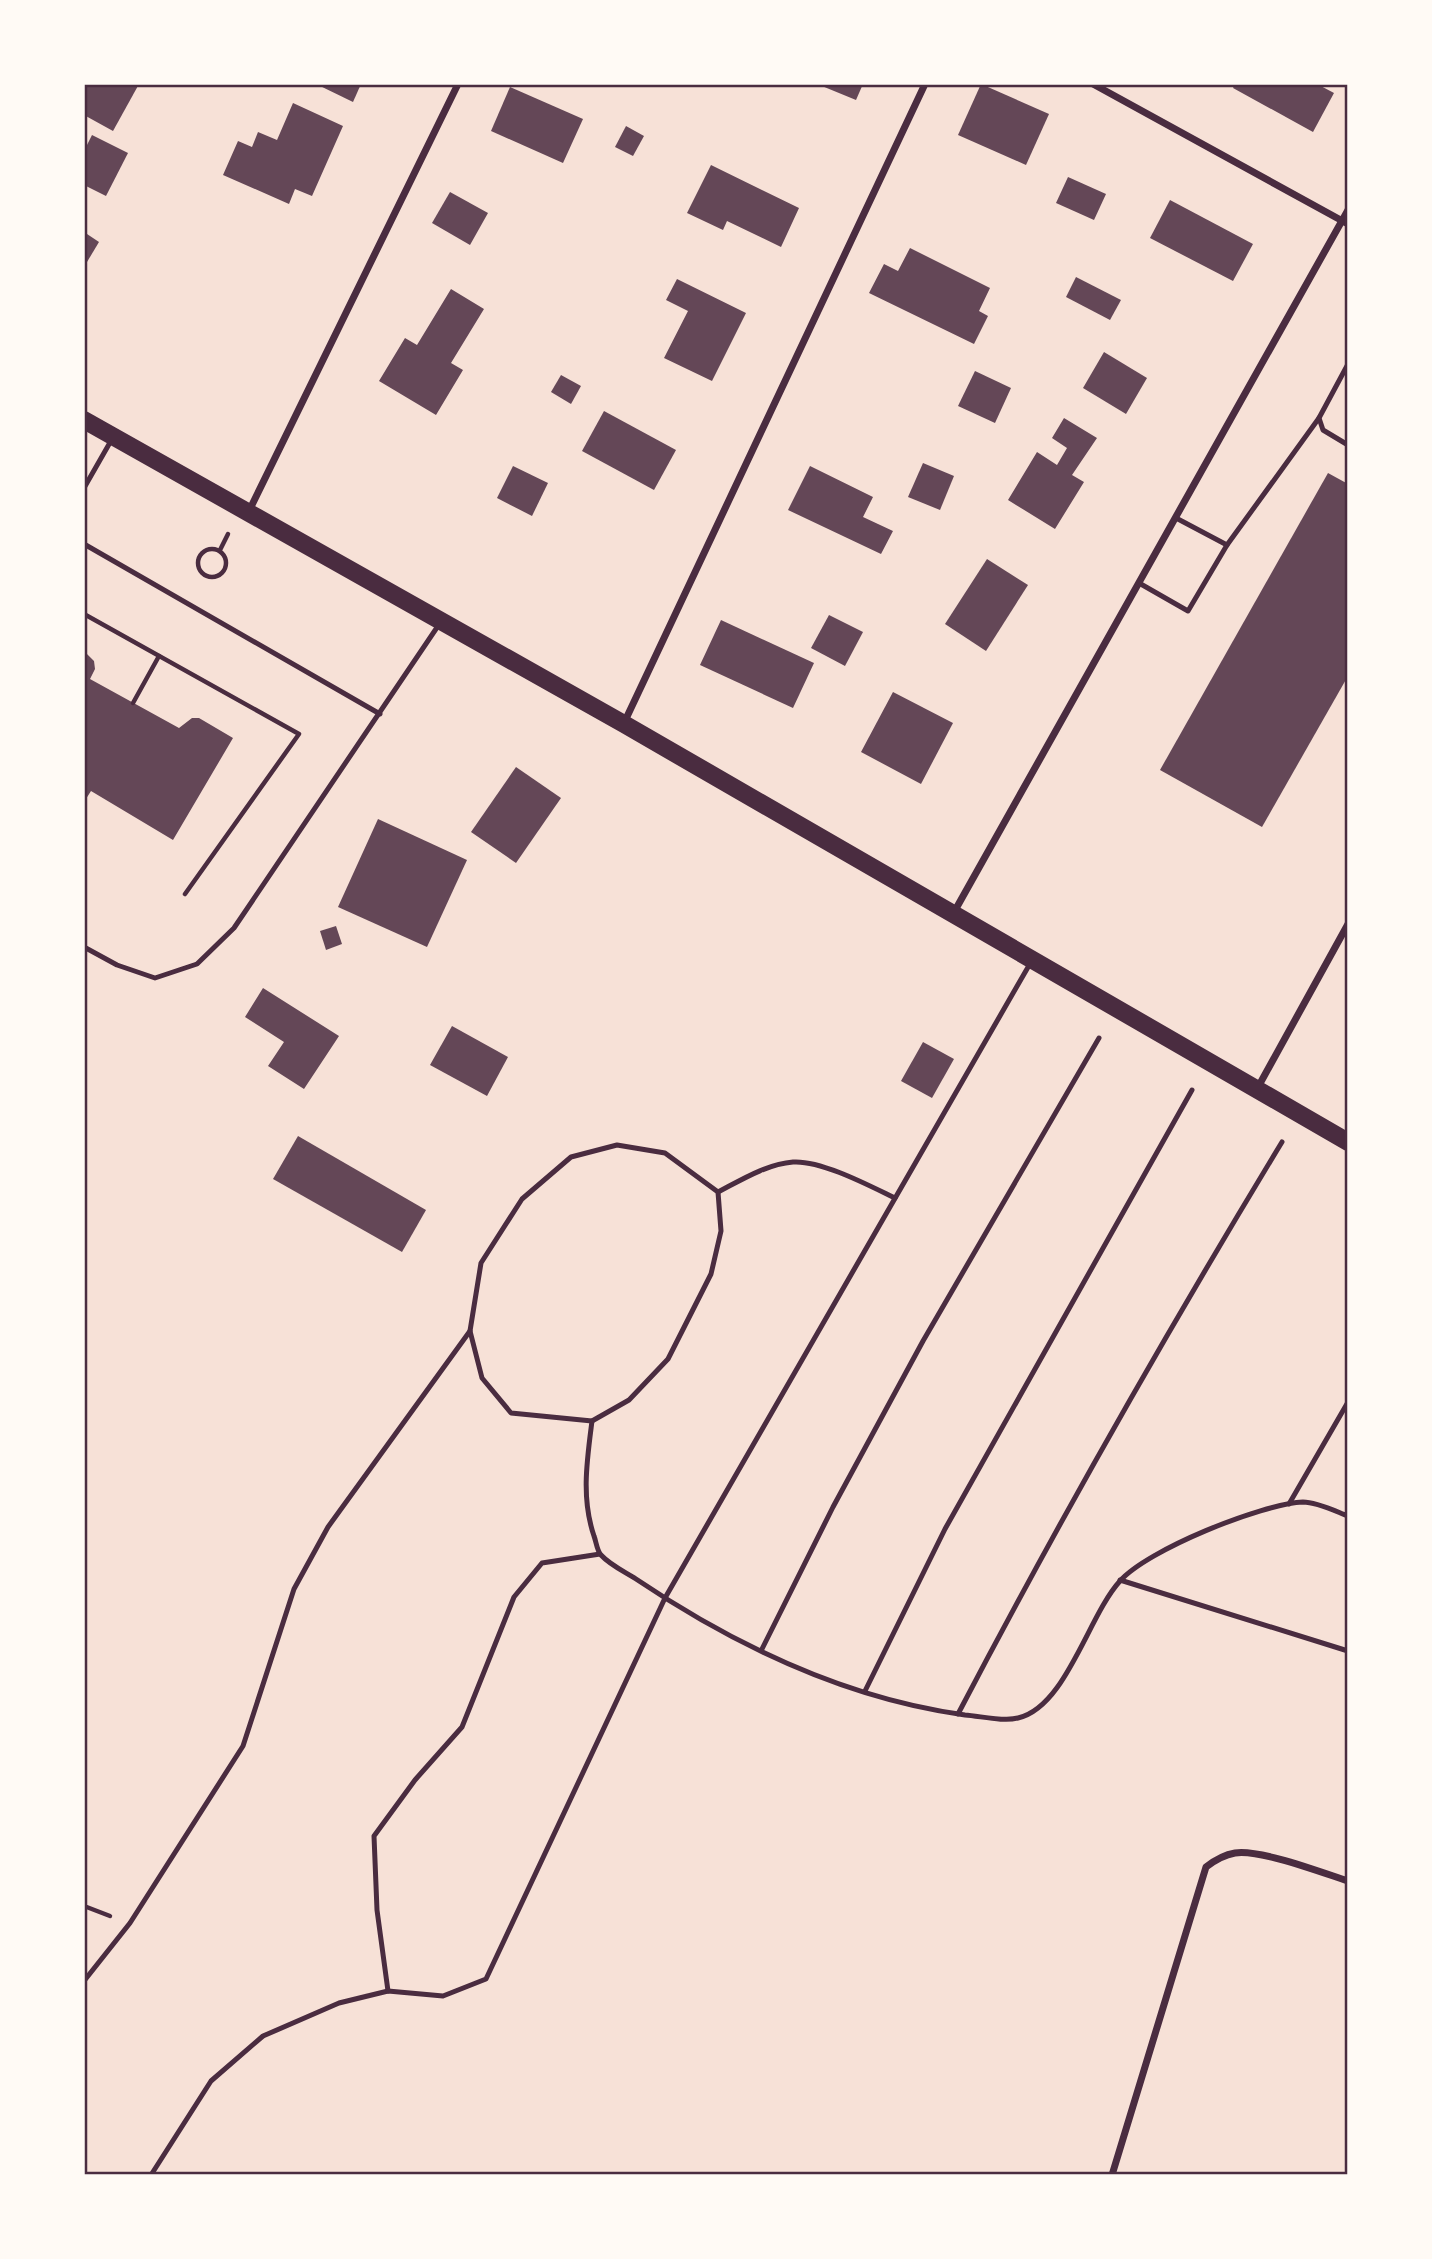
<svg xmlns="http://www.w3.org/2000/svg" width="1432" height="2259" font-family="Ubuntu,sans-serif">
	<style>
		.building { fill: #644757 }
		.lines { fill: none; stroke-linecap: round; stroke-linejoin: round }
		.path { stroke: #4a2c40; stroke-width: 4.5 }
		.service { stroke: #4a2c40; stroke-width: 5 }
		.minor { stroke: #4a2c40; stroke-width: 7 }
		.primary { stroke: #4a2c40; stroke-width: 18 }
		.neatline { fill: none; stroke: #4a2c40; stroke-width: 2.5 }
	</style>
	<rect width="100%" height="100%" fill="#f7e1d7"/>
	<g class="building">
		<polygon points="84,84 139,84 113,131 84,115"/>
		<polygon points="316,84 361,84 353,102"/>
		<polygon points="817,84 863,84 856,100"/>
		<polygon points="981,84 1049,114 1026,165 958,135"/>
		<polygon points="1235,84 1317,84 1334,93 1313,132 1233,88"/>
		<polygon points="510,87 583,119 563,163 491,131"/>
		<polygon points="293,103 343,126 312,196 295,189 289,204 223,175 238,141 252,147 258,132 277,140"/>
		<polygon points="626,126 644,136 633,156 615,147"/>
		<polygon points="92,135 128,153 106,196 84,185 84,151"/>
		<polygon points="711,165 799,208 781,247 727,221 723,230 687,213"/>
		<polygon points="1068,177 1106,194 1094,220 1056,203"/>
		<polygon points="450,192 488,213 470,245 432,223"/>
		<polygon points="1170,200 1253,244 1233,281 1150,238"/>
		<polygon points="84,232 99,242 84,267"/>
		<polygon points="910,248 990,288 979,311 988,316 974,344 869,293 884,264 898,271"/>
		<polygon points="1076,277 1121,300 1110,320 1066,297"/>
		<polygon points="677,279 746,313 712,381 664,358 688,311 666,300"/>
		<polygon points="451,289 484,309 451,363 463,370 436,415 379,381 405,338 417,345"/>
		<polygon points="1104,352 1147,378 1126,414 1083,388"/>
		<polygon points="975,371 1011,388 995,423 958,406"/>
		<polygon points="561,375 581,386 571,404 551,392"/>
		<polygon points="604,411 676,450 654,490 582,451"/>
		<polygon points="1064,418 1097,438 1072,475 1084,482 1055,529 1008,500 1037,452 1057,465 1067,448 1052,438"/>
		<polygon points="923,463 954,476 940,510 908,497"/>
		<polygon points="513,466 548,483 532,516 497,498"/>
		<polygon points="810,466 873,497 863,517 893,531 881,554 788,510"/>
		<polygon points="1328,473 1348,484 1348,676 1262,827 1160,770"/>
		<polygon points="987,559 1028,585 986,651 945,624"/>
		<polygon points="829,615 863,632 845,666 811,648"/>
		<polygon points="721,620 814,663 793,708 700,665"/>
		<polygon points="84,651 94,661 95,669 90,679 179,728 192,718 199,718 233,738 173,840 91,791 84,802"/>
		<polygon points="893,692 953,723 921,784 861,752"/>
		<polygon points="516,767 561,798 516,863 471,832"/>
		<polygon points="378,819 467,860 427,947 338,907"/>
		<polygon points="336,926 342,944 326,950 320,931"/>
		<polygon points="263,988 339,1036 304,1089 268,1066 284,1042 245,1017"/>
		<polygon points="452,1026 508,1057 487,1096 430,1065"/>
		<polygon points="923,1042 954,1059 932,1098 901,1081"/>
		<polygon points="298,1136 426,1210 402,1252 273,1179"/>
	</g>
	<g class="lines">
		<g class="path">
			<circle cx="212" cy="563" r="14"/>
			<polyline points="220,550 228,534"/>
			<polyline points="84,614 299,734 185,894"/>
			<polyline points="133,703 159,656"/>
			<polyline points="84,1906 110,1916"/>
		</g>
		<g class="service">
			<polyline points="1348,364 1319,418 1323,430 1348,445"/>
			<polyline points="84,488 112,439"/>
			<polyline points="1176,518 1227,545"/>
			<polyline points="84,544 380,714"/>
			<polyline points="1139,583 1188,611 1227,545 1319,418"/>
			<polyline points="84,947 117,965 155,978 197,964 234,928 440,623"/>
			<polygon points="617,1145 665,1153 718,1192 721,1231 711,1274 668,1359 629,1400 592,1421 511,1413 482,1378 470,1331 481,1263 522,1199 571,1157"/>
			<path d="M718,1192C741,1180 767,1164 793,1162C821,1160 870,1186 895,1198"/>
			<path d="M592,1421C587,1460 581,1498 594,1536C596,1541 597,1551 601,1555C610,1565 625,1572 636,1579C734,1645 847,1699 965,1715C980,1716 1004,1722 1018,1718C1066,1707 1088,1616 1120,1581C1147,1550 1261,1504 1303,1502C1317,1502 1335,1511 1348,1516"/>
			<polyline points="1289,1504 1348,1402"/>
			<polyline points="1120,1580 1348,1651"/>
			<polyline points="762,1649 833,1507 923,1341 1099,1038"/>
			<polyline points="865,1691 945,1529 1192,1090"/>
			<path d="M958,1714C1060,1519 1168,1330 1282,1142"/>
			<polyline points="84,1981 130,1923 243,1746 294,1589 328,1527 470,1331"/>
			<polyline points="388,1991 377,1910 374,1836 415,1780 462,1727 514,1597 542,1563 600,1554"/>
			<polyline points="151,2175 211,2081 263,2036 339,2003 388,1991 443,1996 486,1979 665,1598 1031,962"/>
		</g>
		<g class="minor">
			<polyline points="1093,84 1348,224"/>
			<polyline points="249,511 458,84"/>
			<polyline points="624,723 925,84"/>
			<polyline points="953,914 1348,210"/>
			<polyline points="1257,1089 1348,924"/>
			<path d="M1112,2175L1206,1867C1215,1860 1223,1855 1235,1853C1260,1849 1323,1873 1348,1881"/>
		</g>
		<polyline class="primary" points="84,420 624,724 1348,1142"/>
	</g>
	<rect width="1432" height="2259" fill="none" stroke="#fffaf5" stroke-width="172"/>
	<rect x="86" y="86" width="1260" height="2087" class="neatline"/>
</svg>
